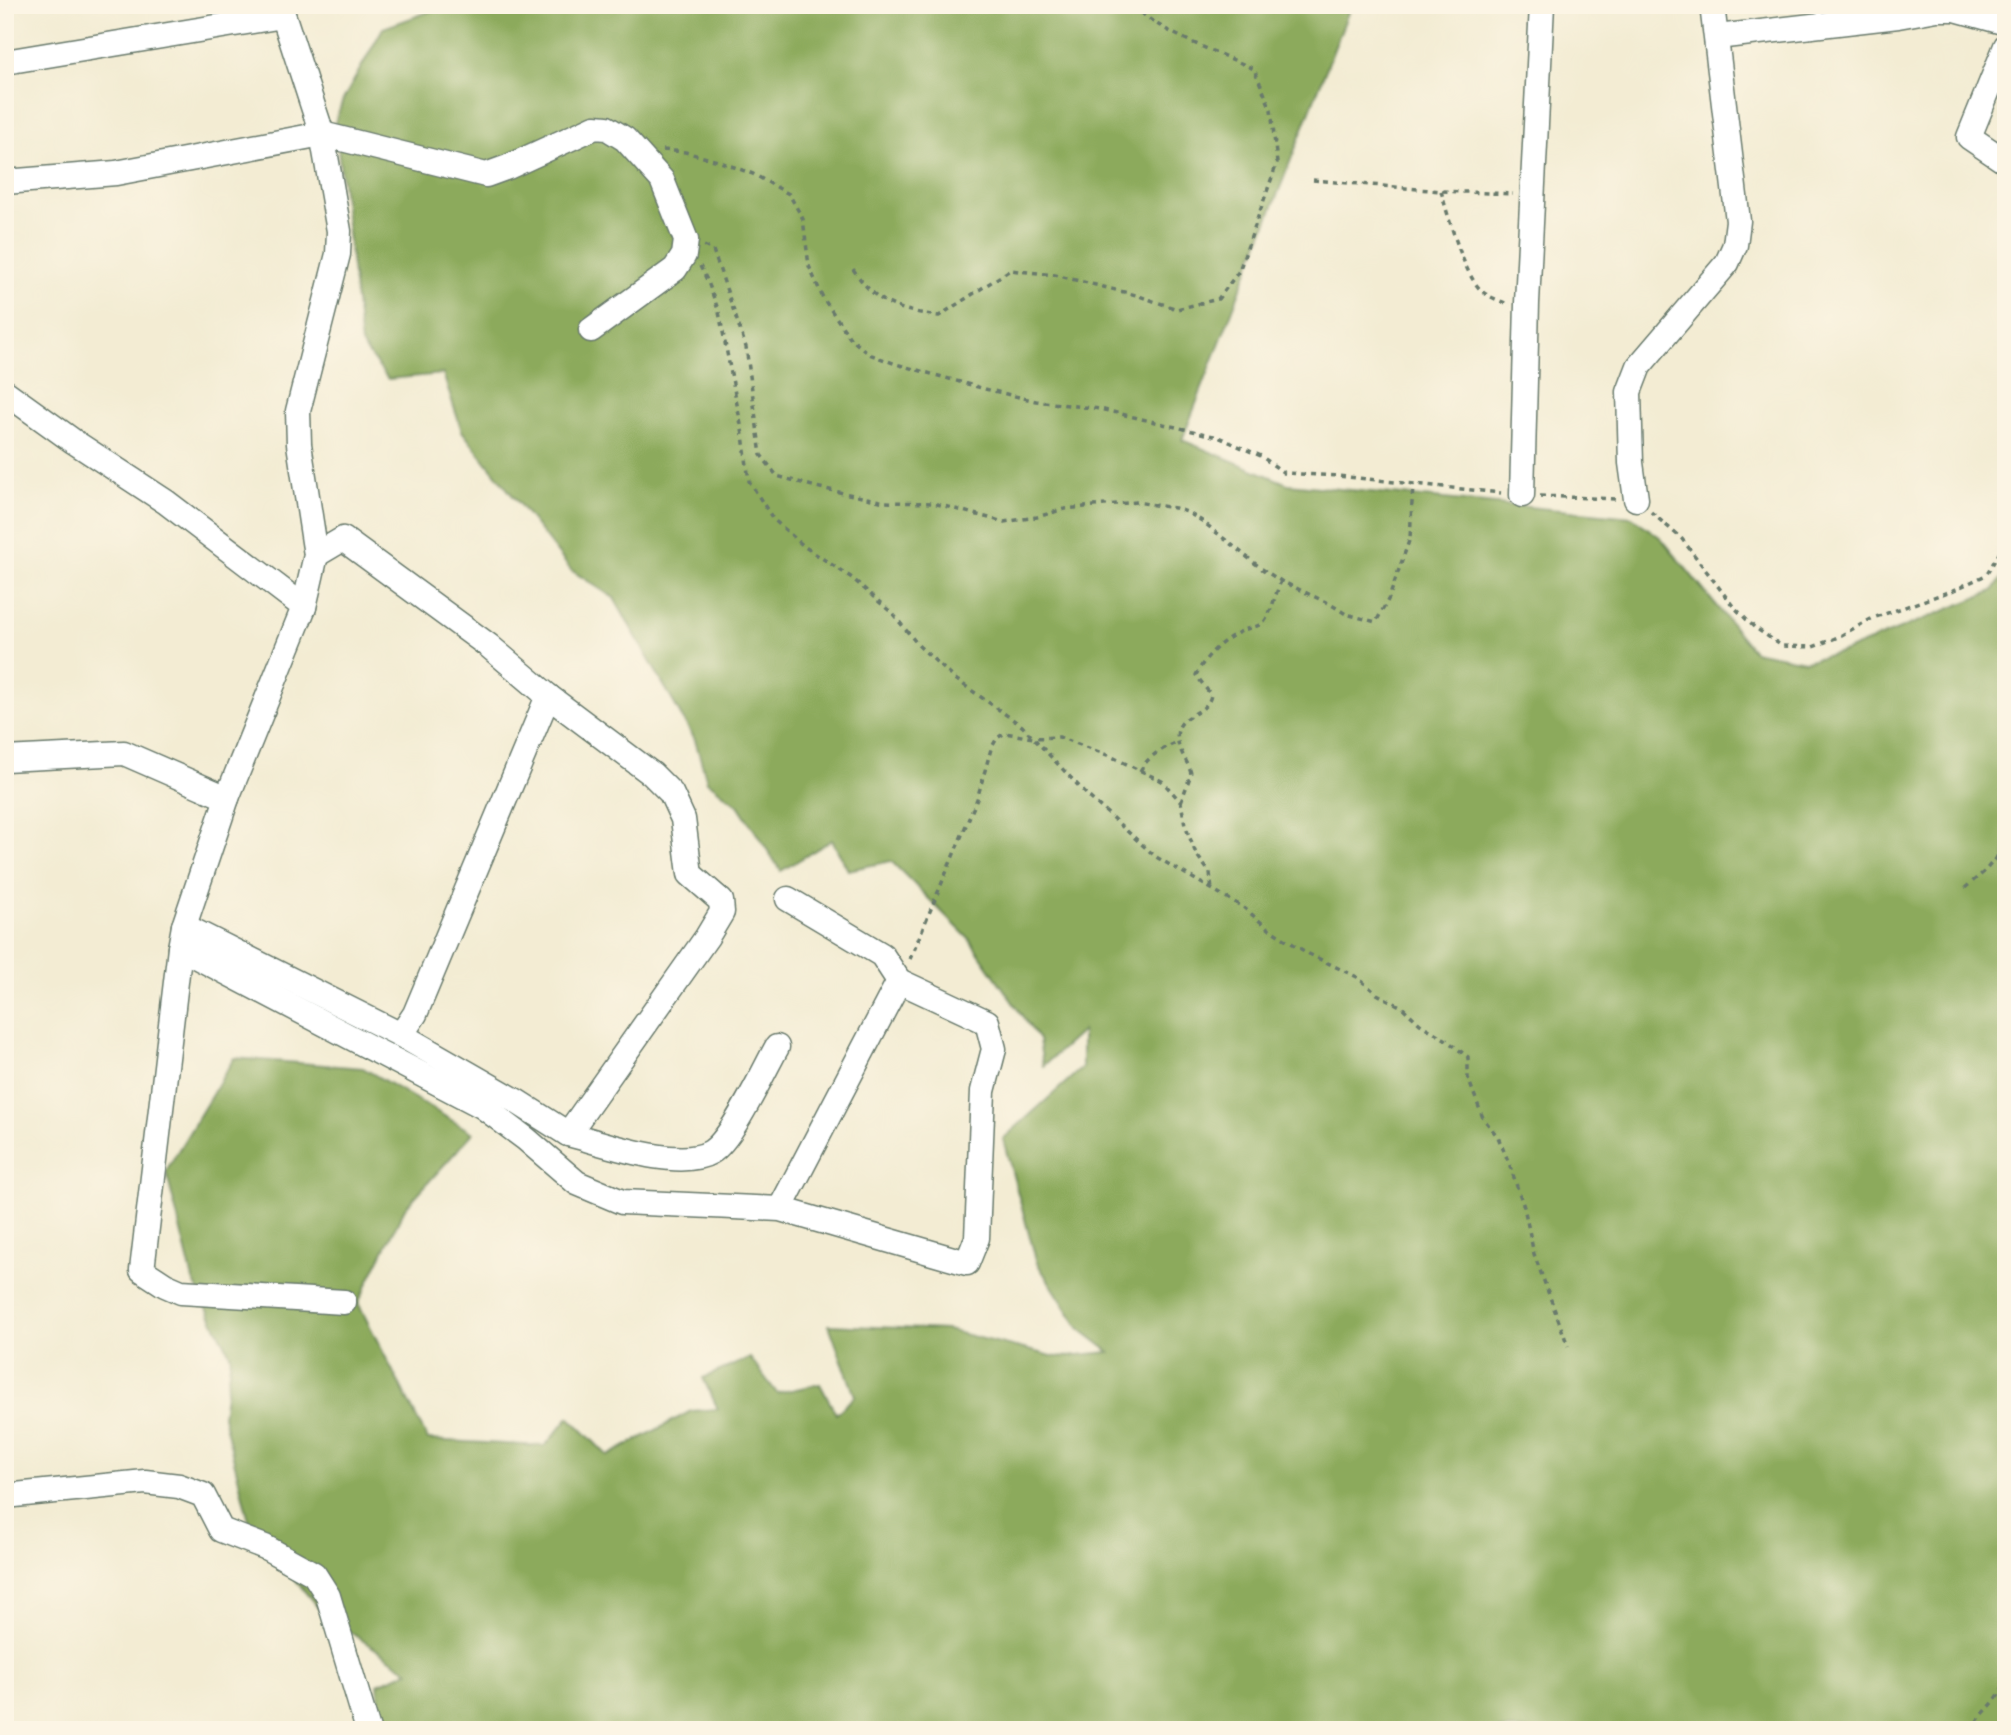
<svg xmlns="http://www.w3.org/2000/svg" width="2011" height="1735" font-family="Mali,sans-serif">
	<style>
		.forest { fill: #8caa5c; stroke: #567448; stroke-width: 2 }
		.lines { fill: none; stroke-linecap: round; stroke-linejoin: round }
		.minor-casing { stroke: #697a6c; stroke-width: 27 }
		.path { stroke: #697a6c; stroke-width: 3.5; stroke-dasharray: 5 5; stroke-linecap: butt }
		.minor { stroke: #fff; stroke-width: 24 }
	</style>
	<rect width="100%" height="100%" fill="#fcf5e5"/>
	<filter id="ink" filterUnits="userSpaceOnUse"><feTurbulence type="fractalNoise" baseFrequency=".0143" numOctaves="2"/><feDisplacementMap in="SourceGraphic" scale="14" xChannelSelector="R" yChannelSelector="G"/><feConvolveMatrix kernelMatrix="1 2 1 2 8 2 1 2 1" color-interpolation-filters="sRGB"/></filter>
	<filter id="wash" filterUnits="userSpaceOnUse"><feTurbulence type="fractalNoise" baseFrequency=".00686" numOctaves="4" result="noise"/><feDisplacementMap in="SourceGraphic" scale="28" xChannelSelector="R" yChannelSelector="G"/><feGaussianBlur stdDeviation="1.57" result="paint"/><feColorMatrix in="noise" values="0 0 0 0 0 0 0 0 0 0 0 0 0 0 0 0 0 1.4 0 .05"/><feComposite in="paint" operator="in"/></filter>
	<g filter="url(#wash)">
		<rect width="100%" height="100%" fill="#f3ecd3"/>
		<polygon class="forest" points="448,5 1351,5 1182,440 1288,484 1632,517 1661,538 1753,651 1805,661 1846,651 1993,591 2006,571 2006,1730 382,1730 378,1684 409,1671 324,1615 250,1525 223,1416 231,1356 193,1280 166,1171 234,1058 363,1068 473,1133 405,1208 358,1303 428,1440 545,1446 569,1417 608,1456 691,1411 718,1409 703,1378 750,1358 777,1393 820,1384 836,1414 855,1396 829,1325 947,1330 1056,1357 1110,1352 1080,1329 1037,1263 1003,1139 1082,1068 1082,1031 1043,1066 1039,1040 969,939 891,861 848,870 832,840 781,871 738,805 707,781 695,740 614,598 571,570 462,431 443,374 388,379 361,344 335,122 343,100 383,28"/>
	</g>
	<g filter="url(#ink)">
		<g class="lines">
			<defs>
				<g id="minor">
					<polyline points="280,5 322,134 339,231 338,254 298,411 299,444 316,555 304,607"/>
					<polyline points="1717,37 1898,16 1937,9 1955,9 2006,23"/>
					<polyline points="2006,46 1969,137 2006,162"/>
					<polyline points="5,62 283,16"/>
					<polyline points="5,182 116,173 322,134 486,175 508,167 595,127 607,128 625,139 662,180 686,240 684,255 675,269 591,330"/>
					<polyline points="5,392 73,441 166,502 304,607 227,798 184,926 180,948 142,1270 165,1285 181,1292 344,1302"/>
					<polyline points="1522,495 1527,303 1542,5"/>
					<polyline points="1636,499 1631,463 1629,392 1639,366 1727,263 1735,245 1738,221 1712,5"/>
					<polyline points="5,759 124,753 227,798"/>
					<polyline points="788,899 882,955 899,981"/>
					<polyline points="184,926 401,1035 516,1101 568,1134 707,937 722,912 721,901 690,874 683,819 671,793 652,774 548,696 489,646 343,539 316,555"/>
					<polyline points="180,948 482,1106 526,1139 577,1183 622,1202 780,1209 967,1263 977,1238 983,1091 994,1049 987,1022 899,981 780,1209"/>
					<polyline points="401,1035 415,1014 548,696"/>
					<path d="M568,1134C603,1143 679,1171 711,1152C732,1140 764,1070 777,1047"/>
					<polyline points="5,1496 145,1482 179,1486 203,1495 221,1530 265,1547 314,1574 328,1596 368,1730"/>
				</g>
			</defs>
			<use href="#minor" class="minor-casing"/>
			<g class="path">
				<polyline points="663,150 685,152 718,161 753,174 789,194 803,219 809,266 823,298 850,338 869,354 896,364 985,389 1036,401 1100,409 1218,437 1261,456 1284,473 1338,476 1501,493"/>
				<polyline points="1313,180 1441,191 1513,194"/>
				<path d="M1441,191C1448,215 1464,277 1483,292C1489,297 1500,301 1508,304"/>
				<polyline points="704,246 713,250 746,347 761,455 777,476 816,487 885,502 933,503 1004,522 1037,517 1065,509 1136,502 1175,508 1187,512 1202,521 1262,569 1281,581 1330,604 1346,614 1376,622 1389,598 1410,538 1413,485"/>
				<polyline points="700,266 708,282 719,312 743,435 749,481 773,519 805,547 852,578 893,614 919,646 954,678 1022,726 1088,796 1156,857 1243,907 1269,929 1309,954 1357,977 1377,994 1402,1007 1420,1024 1445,1039 1468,1057 1468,1078 1483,1118 1498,1137 1509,1163 1524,1207 1534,1254 1568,1346"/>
				<path d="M853,269C877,305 897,310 939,316L1010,270L1055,275L1136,295L1177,309L1218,299L1239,271L1277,163L1271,109L1254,69C1214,50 1165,36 1132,5"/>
				<polyline points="1540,496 1617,499"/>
				<polyline points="1651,512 1682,539 1733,606 1754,627 1782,646 1813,647 1838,637 1873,618 1954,590 1986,575 2006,542"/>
				<path d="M1140,771C1149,755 1162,749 1178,742"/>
				<path d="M1181,802L1191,774C1189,763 1180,753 1178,742C1172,712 1207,718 1211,695L1196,675C1206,655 1223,639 1244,630C1251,627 1259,627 1264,622C1271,614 1276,592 1281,581"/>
				<polyline points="1965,888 1985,871 2006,845"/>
				<polyline points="910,959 977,799 991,749 997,738 1005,733 1033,738 1059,737 1110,756 1162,781 1181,802 1185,825 1196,854 1210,873 1212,890"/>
				<path d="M1971,1730C1984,1708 2002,1701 2006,1675"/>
			</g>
			<use href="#minor" class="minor"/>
		</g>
	</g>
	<rect width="2011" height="1735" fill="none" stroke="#fcf5e5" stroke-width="28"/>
</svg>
